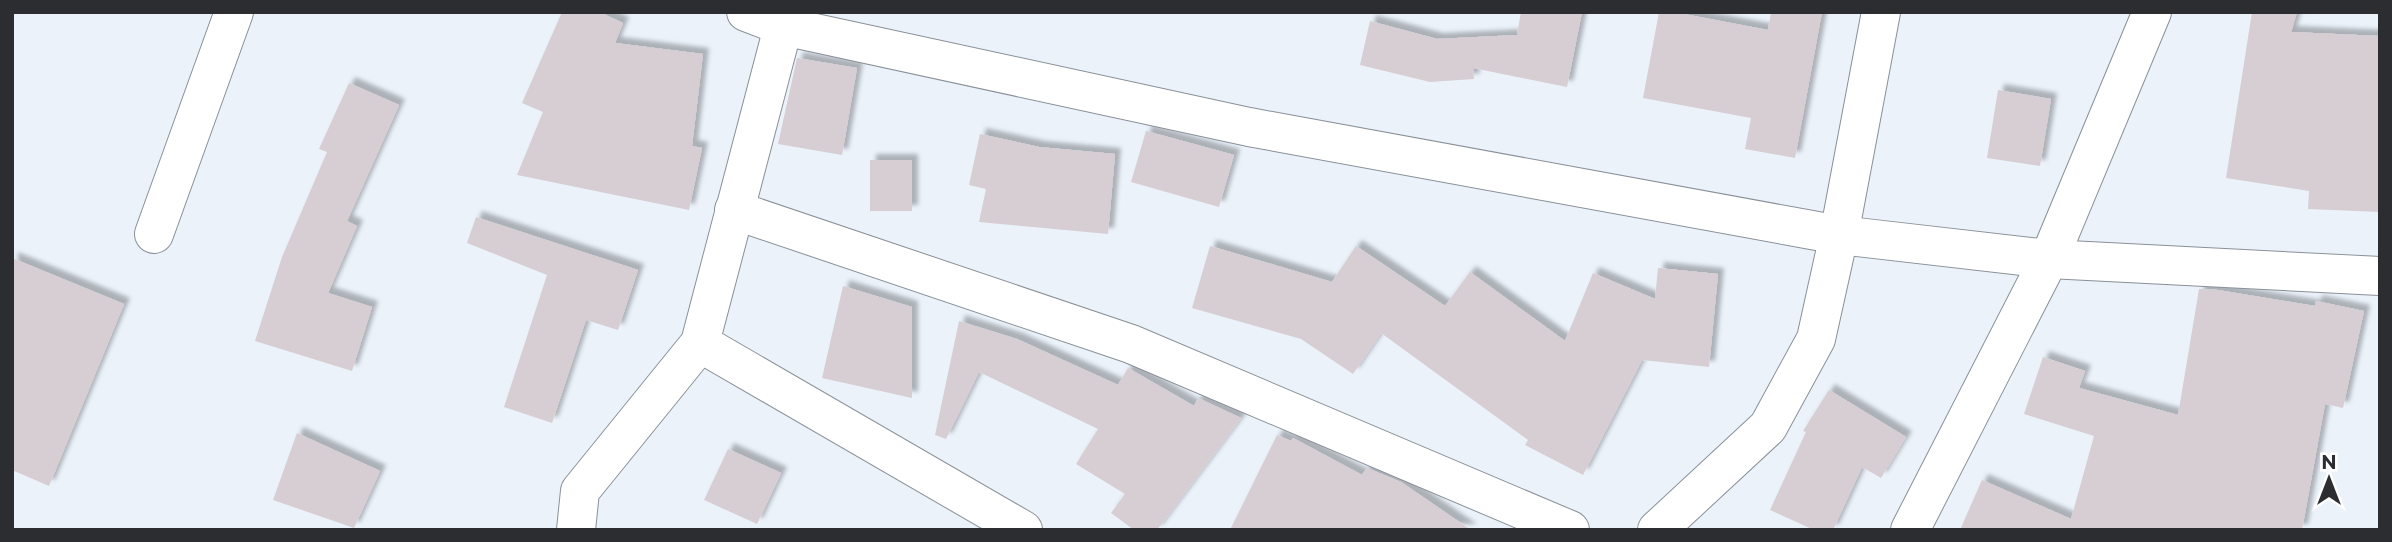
<svg xmlns="http://www.w3.org/2000/svg" width="2392" height="542" font-family="Montserrat,sans-serif">
	<style>
		.building { fill: #d7ced4; filter: url(#shadow) }
		.lines { fill: none; stroke-linecap: round; stroke-linejoin: round }
		.minor-casing { stroke: #8a9098; stroke-width: 40 }
		.minor { stroke: #fff; stroke-width: 38 }
	</style>
	<defs>
		<filter id="shadow"><feDropShadow dx="6" dy="-6" stdDeviation="2" flood-color="#0004"/></filter>
	</defs>
	<rect width="100%" height="100%" fill="#ebf2fa"/>
	<g class="building">
		<polygon points="562,12 599,12 623,23 615,43 703,54 692,146 702,148 689,210 517,175 543,112 522,103"/>
		<polygon points="1521,12 1582,12 1567,87 1473,68 1474,79 1430,82 1360,65 1370,21 1437,39 1517,35"/>
		<polygon points="1659,12 1673,12 1768,30 1771,12 1822,12 1795,158 1745,149 1751,118 1643,98"/>
		<polygon points="2252,12 2297,12 2291,32 2380,36 2380,212 2308,209 2309,191 2226,178"/>
		<polygon points="797,58 857,68 842,155 778,144"/>
		<polygon points="349,83 399,105 347,221 357,226 328,293 372,307 352,371 255,341 282,257 327,152 319,149"/>
		<polygon points="1998,90 2051,99 2040,166 1987,158"/>
		<polygon points="1146,131 1234,155 1219,207 1131,182"/>
		<polygon points="980,134 1039,147 1115,154 1108,234 979,222 986,189 969,185"/>
		<rect x="870" y="160" width="42" height="51"/>
		<polygon points="476,217 638,270 618,330 586,320 552,423 504,407 547,275 467,243"/>
		<polygon points="1210,246 1332,282 1356,246 1445,306 1470,272 1565,341 1593,273 1655,299 1658,268 1718,274 1709,367 1642,360 1583,475 1525,445 1528,440 1381,333 1353,374 1301,339 1192,308"/>
		<polygon points="12,258 124,304 49,486 12,470"/>
		<polygon points="843,286 912,307 912,398 822,378"/>
		<polygon points="2199,289 2218,290 2315,306 2316,301 2364,311 2343,408 2325,404 2302,530 1960,530 1982,480 2071,519 2094,436 2024,414 2043,357 2085,371 2079,388 2178,415"/>
		<polygon points="959,321 1017,339 1118,385 1128,368 1194,406 1198,398 1241,418 1157,530 1134,530 1111,513 1125,494 1076,464 1098,429 979,372 946,439 935,435"/>
		<polygon points="1829,390 1906,437 1881,478 1862,467 1833,530 1814,530 1770,510 1806,432 1803,431"/>
		<polygon points="297,433 380,471 354,528 273,500"/>
		<polygon points="1277,435 1291,441 1293,438 1362,475 1367,468 1401,482 1471,530 1230,530"/>
		<polygon points="728,449 781,473 757,524 704,500"/>
	</g>
	<g class="lines">
		<defs>
			<g id="minor">
				<polyline points="746,12 783,26 1249,127 1839,235 2049,259 2380,276"/>
				<polyline points="734,210 1131,344 1570,530"/>
				<polyline points="154,234 234,12"/>
				<polyline points="700,343 1023,530"/>
				<polyline points="576,530 580,491 700,343 787,12"/>
				<polyline points="1657,530 1768,427 1816,339 1839,235 1881,12"/>
				<polyline points="1910,530 2049,259 2152,12"/>
			</g>
		</defs>
		<use href="#minor" class="minor-casing"/>
		<use href="#minor" class="minor"/>
	</g>
	<rect width="2392" height="542" fill="none" stroke="#2b2d30" stroke-width="28"/>
	<g transform="translate(2329 479)" stroke="#ffffff" stroke-width="5" paint-order="stroke">
	<path d="M0-5L12 26L0 18L-12 26Z" fill="#2b2d30"/>
	<text y="-10" font-size="19" font-weight="bold" text-anchor="middle" fill="#2b2d30">N</text>
	</g>
</svg>
